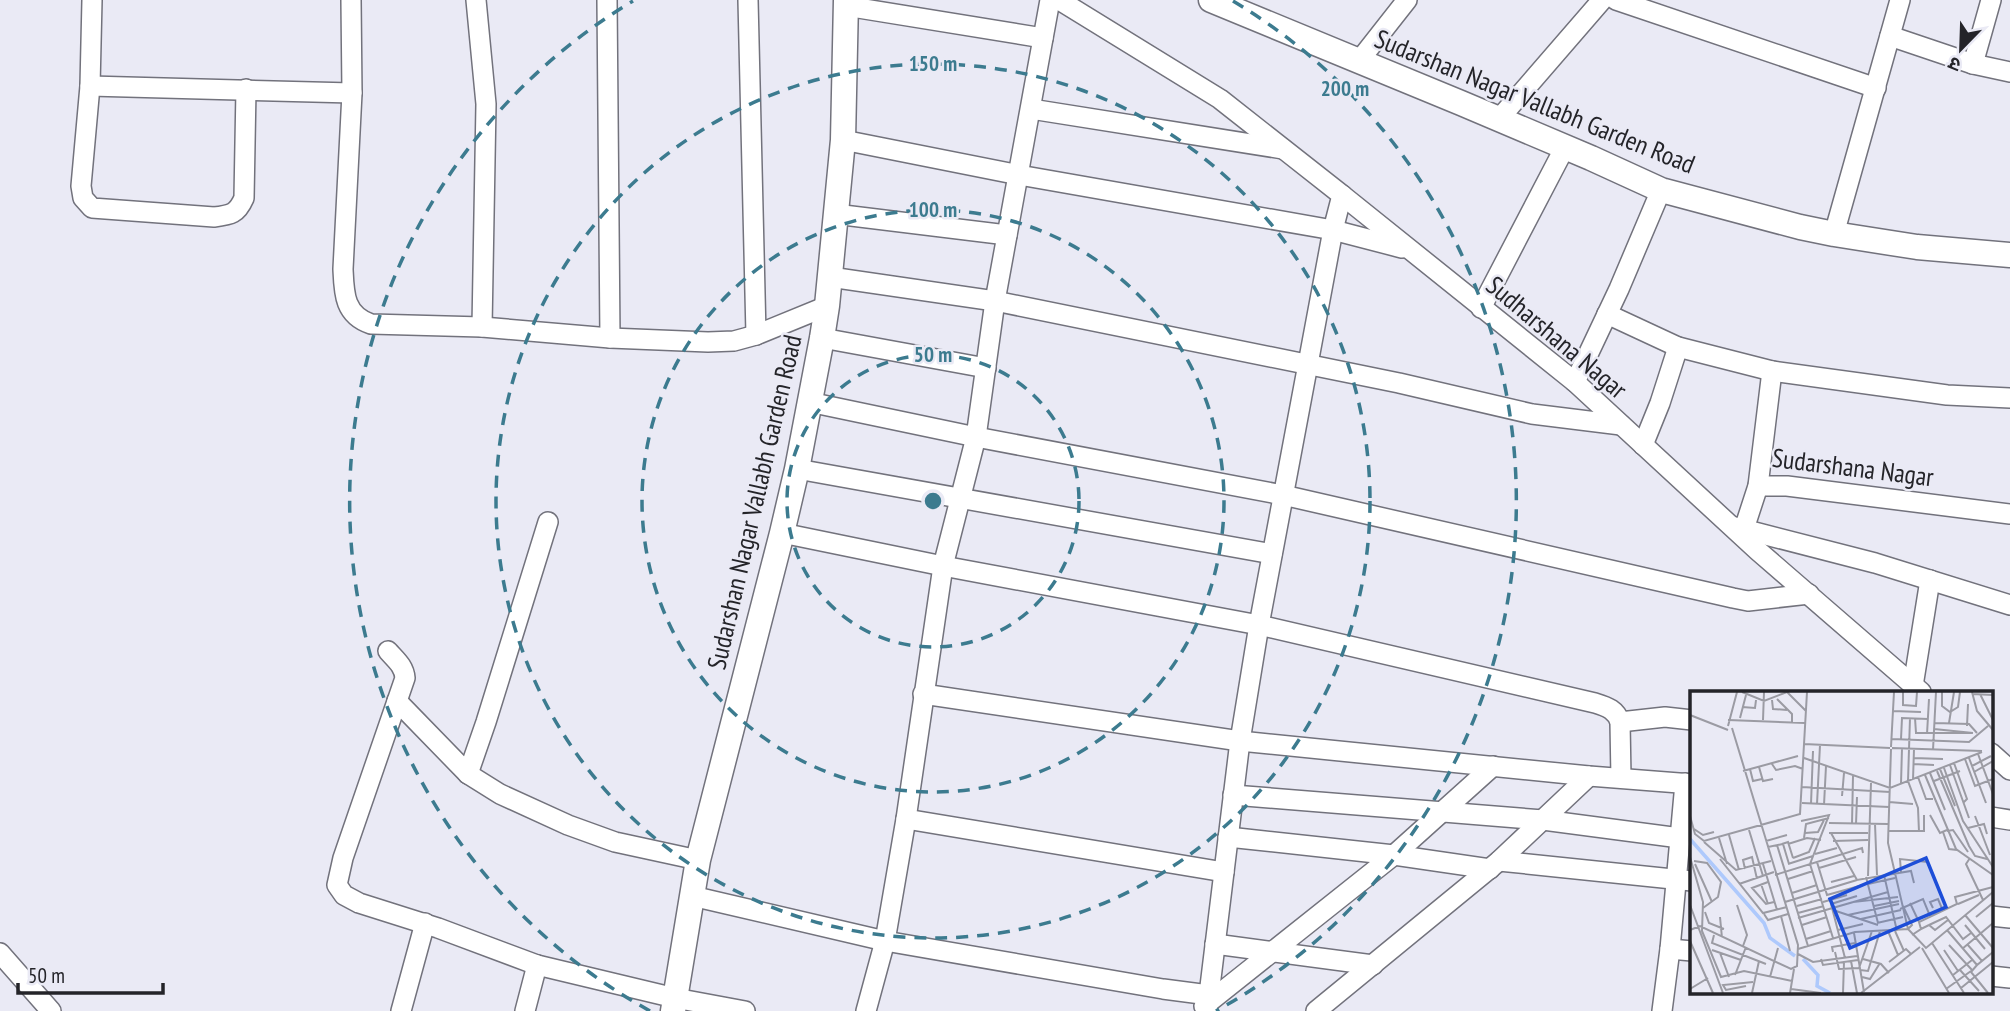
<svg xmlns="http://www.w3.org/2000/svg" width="2010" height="1011" font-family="'PT Sans Narrow','Noto Sans Devanagari',sans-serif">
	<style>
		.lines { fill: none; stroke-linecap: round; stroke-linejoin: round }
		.minor-casing { stroke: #72727c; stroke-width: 22 }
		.tertiary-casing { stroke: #72727c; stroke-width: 27 }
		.minor { stroke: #fff; stroke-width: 19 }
		.tertiary { stroke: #fff; stroke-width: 24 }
		.ring { fill: none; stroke: #3c7b8f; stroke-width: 3.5; stroke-dasharray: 12 9 }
		.labels { text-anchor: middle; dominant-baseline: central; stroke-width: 5; stroke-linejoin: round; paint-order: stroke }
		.street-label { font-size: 26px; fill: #242429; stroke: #eaeaf5 }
		.inset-river { fill: none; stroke: #aec9fc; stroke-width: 3.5 }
		.inset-road { fill: none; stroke: #9b9ba3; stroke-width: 2 }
		.view { fill: #1d4ed8; fill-opacity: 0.15; stroke: #1d4ed8; stroke-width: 3.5 }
		.inset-edge { fill: none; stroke: #242429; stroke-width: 3.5 }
		.centre { fill: #3c7b8f; stroke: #eaeaf5; stroke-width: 3.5 }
		.ring-label { font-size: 21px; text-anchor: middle; font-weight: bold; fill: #3c7b8f; stroke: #eaeaf5; stroke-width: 5; stroke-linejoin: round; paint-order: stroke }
	</style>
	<rect width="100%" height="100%" fill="#eaeaf5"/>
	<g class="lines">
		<defs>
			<g id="minor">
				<path d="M92,0L90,86L81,186L83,198L92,208L214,217C231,215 237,214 244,198L246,89"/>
				<path d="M351,0L352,93L343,269C344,293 344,315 371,324L482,327L610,338L708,342L734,341L756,335L827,306"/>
				<polyline points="476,0 486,104 482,327"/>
				<polyline points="607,0 610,338"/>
				<polyline points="748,0 756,335"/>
				<polyline points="1059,0 1220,99 1342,195 1333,230 1308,364 1259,625 1240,741 1207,1011"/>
				<polyline points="1616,0 1876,88"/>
				<polyline points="846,6 1043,38"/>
				<polyline points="1890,36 1973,64 2010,72"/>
				<polyline points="1359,61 1407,0"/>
				<polyline points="1973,64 1991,0"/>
				<polyline points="90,86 352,93"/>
				<polyline points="1031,109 1283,149"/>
				<polyline points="1499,119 1602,0"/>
				<polyline points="843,140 1019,175 1333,230 1402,248"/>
				<polyline points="1342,195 1575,382 1757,550 1921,692"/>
				<polyline points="835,214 1007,235"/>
				<polyline points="1834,234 1900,0"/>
				<polyline points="830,277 995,301 1399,383 1532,414 1621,425"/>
				<polyline points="1481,308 1565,147"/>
				<polyline points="1607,314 1678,347 1772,371 1947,395 2010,398"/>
				<polyline points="822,338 986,368"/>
				<polyline points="1575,382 1619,289 1661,190"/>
				<polyline points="809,402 976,437 1283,495 1733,598 1748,601 1809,594"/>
				<polyline points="1643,445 1660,403 1678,347"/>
				<polyline points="797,469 1272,554"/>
				<polyline points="1758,486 1787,486 2010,514"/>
				<polyline points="1735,527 1875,563 2010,605"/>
				<polyline points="1744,529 1758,486 1772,371"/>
				<path d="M782,533L943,566L1259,625L1595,703C1608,707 1616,710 1620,722L1621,778"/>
				<path d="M388,651C396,660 404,666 405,678L343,858L337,885L344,895L359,903L438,928L537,965L675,998L745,1011"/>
				<polyline points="1913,686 1930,580"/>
				<polyline points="923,694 1240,741 1589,776 1692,784"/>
				<polyline points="397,701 468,774 500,794 568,825 615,842 698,860"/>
				<polyline points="1620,722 1665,717 1692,720"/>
				<polyline points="1991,753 2010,770"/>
				<polyline points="468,774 486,722 548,522"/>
				<polyline points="1233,795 1543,820 1680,838"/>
				<polyline points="1991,817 2010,820"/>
				<polyline points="906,819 1224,872"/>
				<polyline points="1228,837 1394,855 1490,869"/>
				<polyline points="1499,861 1692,881"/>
				<polyline points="692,896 885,941 1163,989 1209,995"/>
				<polyline points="1991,916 2010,918"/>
				<polyline points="1215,944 1373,965"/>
				<polyline points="1670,949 1692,951"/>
				<polyline points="0,953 51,1011"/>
				<polyline points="1991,976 2010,978"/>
				<polyline points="1204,1006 1394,855 1493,766"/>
				<polyline points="401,1011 425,923"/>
				<polyline points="525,1011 537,965"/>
				<polyline points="866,1011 885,941 906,819 943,566 976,437 995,301 1050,0"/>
				<polyline points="1316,1011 1499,861 1589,776"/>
				<polyline points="1662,1011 1670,949 1685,783"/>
			</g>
			<g id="tertiary">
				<polyline points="1211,0 1461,103 1591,158 1661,190 1800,227 1834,234 1917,247 2010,255"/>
				<polyline points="673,1011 698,860 782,533 797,469 822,338 827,306 843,140 846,0"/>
			</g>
		</defs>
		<use href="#minor" class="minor-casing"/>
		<use href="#tertiary" class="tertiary-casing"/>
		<use href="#minor" class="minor"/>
		<use href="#tertiary" class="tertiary"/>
	</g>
	<g class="ring">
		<circle cx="933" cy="501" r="146"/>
		<circle cx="933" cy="501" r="291"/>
		<circle cx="933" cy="501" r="437"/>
		<path d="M650 1011A583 583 0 0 1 633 1M1233 1A583 583 0 0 1 1216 1011"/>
	</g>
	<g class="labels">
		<g class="street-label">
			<text transform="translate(1535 101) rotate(22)">Sudarshan Nagar Vallabh Garden Road</text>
			<text transform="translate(1557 337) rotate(40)">Sudharshana Nagar</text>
			<text transform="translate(1853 467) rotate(7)">Sudarshana Nagar</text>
			<text transform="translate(754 502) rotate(-77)">Sudarshan Nagar Vallabh Garden Road</text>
		</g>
	</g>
	<g transform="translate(1690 691)">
		<rect width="303" height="303" fill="#eaeaf5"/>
		<path class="inset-river" d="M0,148L74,232L80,247L105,265M113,268L128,284L127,295L140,302"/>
		<path class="inset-road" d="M52,1L74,10L97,1M97,1L116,20M213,1V14L226,15L227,1M252,1V15L260,21L268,16L270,1M282,1L287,20L303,39M282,3L303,4M290,3L303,29M87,8L102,23V31M82,9L83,18L97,19M52,16L65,17L66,9M203,20L231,21M0,24L38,39M50,27L56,4M220,27L218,90L228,117L229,141M225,27L226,42H281M38,29L115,32M73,29L74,1M245,32L279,33L287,42M259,32L264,1M38,35L47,1M277,35L278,13M244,38L283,42M237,43L239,8M202,48L279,51L298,35M211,48L212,27L238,28M114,53L200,57M201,56L204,1M202,57L292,60M243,59L246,1M288,63L303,103M114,67L200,97L292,61M224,67L253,68M279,67L296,112M275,68L285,95L303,88M264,72L277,108L274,111M82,73L86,79L105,75L113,78M223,73L244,74M260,74L279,127M282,75L301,65M69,76L73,90L83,88M254,77L273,130L303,176M60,78L63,90L72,88M250,78L265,115M53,80L108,65M247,80L279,155L285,165L297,168M284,81L303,70M240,82L255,119M235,84L266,158L303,184M228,86L236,108H243M223,89L224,58M244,90L270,80M211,93L212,57M112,96L200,101M152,105L154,82M199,111L223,113M112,112L199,116M121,113L123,60M127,113L130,54M134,114L136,75M240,124L250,142L257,139M0,125L5,143L14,150L110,123L117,1M285,125L300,164M111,130L139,124L120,173L143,247M139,132L198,133M162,133L163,85M166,133L167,106M185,133L187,184M278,137L294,133L297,143M4,138L13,144L24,141M59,139L73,185M198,140H234V124M257,140L263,139L278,161M253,141L259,158L267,159M115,142L128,141L134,129M139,142H178M141,142L167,189L221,180L224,192M39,144L49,179M29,147L37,173M114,147L116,133L139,127M76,150L97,144M143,150L178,149M14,151L46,179L81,170M92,153L98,151L103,167M98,153L117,147L131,149M87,154L118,255M78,156L93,153L99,173M125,163L147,157M0,166L13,211L12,240L31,286L54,280L102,290M103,167L119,161L125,147M280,167L276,173L293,209M30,168L73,222L97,216M4,170L17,172L31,191L28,206L13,217M127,171L137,204L173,194M5,173L22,211M73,173L87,219M98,173L123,165M129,177L166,166M55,178L53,169L62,166L67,188M211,181L210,168L238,171M85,184L172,157L173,162M194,184L207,240M178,185L181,92M176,186L188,232M98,188L123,180M78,191L62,197L76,213L84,211M141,191L164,185M49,193L84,181M71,193L78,213M178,193L205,187M102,202L127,194M95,211L167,189M133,211L157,204M163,211L208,206M220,212L229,231M268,213L289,204M0,214L33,302M47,214L57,244L53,255M107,215L132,208M184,215L209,210M213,215L222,234L218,238M243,217L240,211L248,208L253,220M210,218L233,208L240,225M143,219L188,234M15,221L19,232L34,238M108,222L134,215M74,223L78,229L98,223M158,224L209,213M275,224L303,257M91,225L100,260M30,226L32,247M286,226L303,212M108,227L198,201M171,228L211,219M187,232L213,226M112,234L137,226M239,234L256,226L273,248L281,242M275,234L295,258M218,238L236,257L303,201M231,238L239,234L245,239L258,229M0,239L10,235L101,278L107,275L108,254L42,37M148,239L173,233M257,239L287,274L303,261M198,240L208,264M205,240L214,260M164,242L174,301M24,244L22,252L76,273M222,244L231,238L229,231L267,213L265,206L303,196M116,248L141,240M0,250L23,302M242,252L274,302M277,253L292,270M259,254L282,279M232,257L259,302M108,258L165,241L218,238L198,152L201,58M272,258L303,232M22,259L51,269M254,259L268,280M143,261L142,256L165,252M145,261L149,278L169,277L182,240M30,262L39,286M108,263L123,271L167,265M155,267L141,213L167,205M131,268L133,274L168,269M173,268L191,273L199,282M161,270L167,302M199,271L216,258L221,263M287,274L281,281L298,302M170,279L178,280L190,240M270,279L289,300M45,284L56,256M263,284L282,269M80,286L88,257M172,286L180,288L190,272M56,295L36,299L33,294L63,291M271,297L303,271M0,298L18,287M101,298L131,302M256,298L281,280M62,302L69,270M100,302L104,278M153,302L154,271M171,302L230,256"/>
		<path class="view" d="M236,167L256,216L160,257L140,208Z"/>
		<rect width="303" height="303" class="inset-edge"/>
	</g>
	<circle cx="933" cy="501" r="10" class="centre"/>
	<g class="ring-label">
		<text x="933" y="71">150 m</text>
		<text x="1345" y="96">200 m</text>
		<text x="933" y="217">100 m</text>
		<text x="933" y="362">50 m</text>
	</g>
	<g transform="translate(1961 49) rotate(203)" stroke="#eaeaf5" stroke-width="5" paint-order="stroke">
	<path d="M0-5L12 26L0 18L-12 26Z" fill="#242429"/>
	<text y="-10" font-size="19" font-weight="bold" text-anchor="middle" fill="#242429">उ</text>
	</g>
	<path d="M18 983v10h145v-10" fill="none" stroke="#242429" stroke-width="3.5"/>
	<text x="28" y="983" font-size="21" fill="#242429" stroke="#eaeaf5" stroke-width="5" paint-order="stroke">50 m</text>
</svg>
